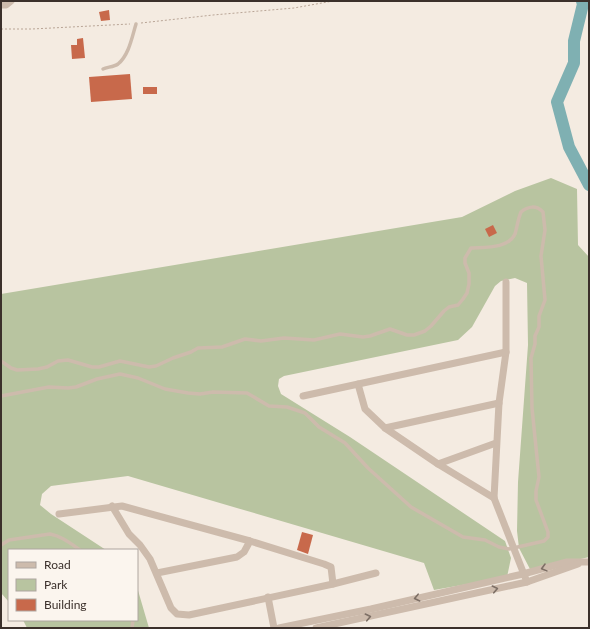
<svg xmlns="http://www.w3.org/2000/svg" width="590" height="629" font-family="Lato,sans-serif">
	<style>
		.green { fill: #b8c4a0 }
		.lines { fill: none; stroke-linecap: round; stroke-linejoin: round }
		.river { stroke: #7fb0b2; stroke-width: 12 }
		.building { fill: #c8694b }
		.path { stroke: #b9a596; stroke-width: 1; stroke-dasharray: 2 2; stroke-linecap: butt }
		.service { stroke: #cdbbac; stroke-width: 3.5 }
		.minor { stroke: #cdbbac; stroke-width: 7 }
		.oneway { stroke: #7d6f65 }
	</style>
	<rect width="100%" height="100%" fill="#f4ebe1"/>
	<g class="green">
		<polygon points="551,178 577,189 578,245 589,257 589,557 531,571 519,548 517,531 518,482 528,345 527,283 515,278 501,281 495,286 472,327 458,340 284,376 279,379 278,386 281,394 350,437 505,541 511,558 507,577 434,590 424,563 128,476 51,486 42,494 40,505 51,514 106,550 9,550 9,602 1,593 1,294 462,217 515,191"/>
		<polygon points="137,587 149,628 27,628 23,620 137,620"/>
	</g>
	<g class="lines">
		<polyline class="river" points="582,1 583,4 574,41 574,63 557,102 569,147 589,185"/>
	</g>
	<g class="building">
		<polygon points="109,10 110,20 101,21 99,12"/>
		<polygon points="83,38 85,58 72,59 71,45 77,45 77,39"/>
		<polygon points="130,74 132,99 91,102 89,77"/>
		<rect x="143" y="87" width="14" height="7"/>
		<polygon points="493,225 497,233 489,237 485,229"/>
		<polygon points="302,532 313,535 308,554 297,550"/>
	</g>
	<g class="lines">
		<g class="path">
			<polyline points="141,23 213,15 294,8 333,1"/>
			<polyline points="1,29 32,29 130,24"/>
		</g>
		<g class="service">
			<path d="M103,69C107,67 114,67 118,64C129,55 132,37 136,24"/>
			<path d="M1,361L11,368L17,370L38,369L47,367L58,361L68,360L92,367H99L120,361L149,367L156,366L173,358L191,352L198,348L222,347L245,339L261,341L284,338L314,340L340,334L363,337L370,336L390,329L407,335H414L425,331L431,326L444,311L449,307L458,305L463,299L467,293L469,284V273L465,263V258L471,248C485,247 508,249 515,234C517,227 518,219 521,212C528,206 536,205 543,212L545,230L541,256L545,300L539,316V327L535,336V344L531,358L532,408L539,477L536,491V500L548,532V537L544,541L509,549L499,547L485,540L463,537L411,507L368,468L345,443L319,427L305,413L287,407L269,406L247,393L213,392L200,394L188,393L165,389L138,378L120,374L97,379L76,387L68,388L49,387L1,396"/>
			<path d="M1,545L9,540L50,534C61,536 70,543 80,550"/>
			<polyline points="132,628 133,620"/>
		</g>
		<g class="minor">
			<polyline points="1,5 6,5 11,1"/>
			<polyline points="506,282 506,352 499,403 494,498 527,582"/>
			<polyline points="358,384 365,409 385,428 438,464 494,498"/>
			<polyline points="303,396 506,352"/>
			<polyline points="385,428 499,403"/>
			<polyline points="438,464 496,443"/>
			<polyline points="112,506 129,534 140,545 150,559 171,608 177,614 189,615 333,584 376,573"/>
			<polyline points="59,514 122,506 250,541 324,564 331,567 333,584"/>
			<polyline points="157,573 237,557 244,552 250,541"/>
			<polyline points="268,597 274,628"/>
			<polyline points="279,628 371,609 523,574 567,562 589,562"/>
			<polyline points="316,628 527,582 578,564"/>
		</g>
	</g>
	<defs><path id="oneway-chevron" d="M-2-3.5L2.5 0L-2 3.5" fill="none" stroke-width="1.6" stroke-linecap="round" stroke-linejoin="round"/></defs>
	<g class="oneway">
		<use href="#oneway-chevron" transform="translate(544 568) rotate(165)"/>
		<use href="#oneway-chevron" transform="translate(495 589) rotate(-12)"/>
		<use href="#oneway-chevron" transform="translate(417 598) rotate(167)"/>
		<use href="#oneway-chevron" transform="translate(368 617) rotate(-12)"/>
	</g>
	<rect width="590" height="629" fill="none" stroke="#3b302b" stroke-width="4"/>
	<rect x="8" y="549" width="130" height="72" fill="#fbf5ee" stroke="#aea6a0"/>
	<rect x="16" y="562" width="20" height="6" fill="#cdbbac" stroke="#aea6a0"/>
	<text x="44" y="569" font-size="12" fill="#3b302b">Road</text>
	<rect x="16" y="579" width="20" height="12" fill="#b8c4a0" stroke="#aea6a0"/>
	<text x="44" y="589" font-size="12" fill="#3b302b">Park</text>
	<rect x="16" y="599" width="20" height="12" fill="#c8694b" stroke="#aea6a0"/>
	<text x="44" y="609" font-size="12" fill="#3b302b">Building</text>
</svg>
